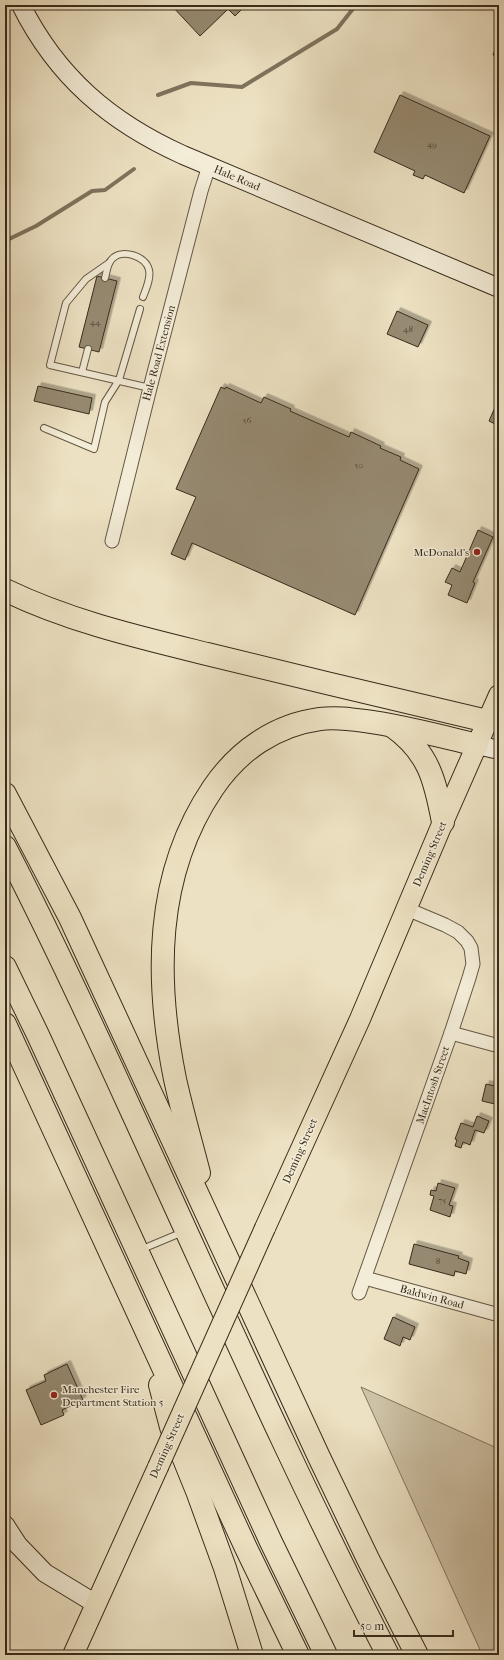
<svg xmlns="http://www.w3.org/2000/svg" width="504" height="1660" font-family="'IM FELL French Canon',serif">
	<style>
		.green { fill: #cdc2a6; stroke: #827660 }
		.water { fill: #afa389; stroke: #7f735d }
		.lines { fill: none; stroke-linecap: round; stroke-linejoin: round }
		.stream { stroke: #7f735d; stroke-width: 4 }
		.building { fill: #968a72; stroke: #382b1b; filter: url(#shadow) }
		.lane-casing { stroke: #655845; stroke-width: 8 }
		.street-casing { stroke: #655845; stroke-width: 15 }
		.secondary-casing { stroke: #382b1b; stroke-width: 20 }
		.primary-casing { stroke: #382b1b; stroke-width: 22 }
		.highway-casing { stroke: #382b1b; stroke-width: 24 }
		.lane { stroke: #f3ecd7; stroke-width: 6 }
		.street { stroke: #f3ecd7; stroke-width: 13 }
		.secondary { stroke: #f3ecd7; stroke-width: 18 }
		.primary { stroke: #ece1c2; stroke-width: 20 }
		.highway { stroke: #ece1c2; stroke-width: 22 }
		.primary-bridge-casing { stroke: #382b1b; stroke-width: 22; stroke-linecap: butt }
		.primary-bridge { stroke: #ece1c2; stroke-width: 20 }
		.poi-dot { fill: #8f2418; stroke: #f3ecd7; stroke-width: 1.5 }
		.labels { text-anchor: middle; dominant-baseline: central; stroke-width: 3; stroke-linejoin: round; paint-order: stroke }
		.number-label { font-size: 9px; fill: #504331 }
		.street-label { font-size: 11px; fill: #382b1b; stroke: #f3ecd7 }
		.poi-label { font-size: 11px; fill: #382b1b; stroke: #f3ecd7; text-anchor: end }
	</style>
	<defs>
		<filter id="shadow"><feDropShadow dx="3.5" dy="-3.5" stdDeviation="0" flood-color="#0004"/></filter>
	</defs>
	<rect width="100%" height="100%" fill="#ece1c2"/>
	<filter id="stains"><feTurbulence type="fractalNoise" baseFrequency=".005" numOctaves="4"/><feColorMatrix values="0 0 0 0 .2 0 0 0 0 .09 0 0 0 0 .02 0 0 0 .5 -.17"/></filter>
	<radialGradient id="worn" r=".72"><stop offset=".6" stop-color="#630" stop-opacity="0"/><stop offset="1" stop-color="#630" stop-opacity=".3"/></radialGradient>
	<polygon class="green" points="361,1387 499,1449 499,1655 483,1655 481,1652"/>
	<polygon class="water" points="5,234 9,269 5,344"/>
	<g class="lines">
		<g class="stream">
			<polyline points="158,95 191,83 242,87 337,29 356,5"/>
			<polyline points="5,241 36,226 92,191 105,190 134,169"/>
		</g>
	</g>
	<g class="building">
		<polygon points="171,5 246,5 235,16 228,9 200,36"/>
		<polygon points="499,37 499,57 493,55"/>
		<polygon points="400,95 490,136 464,193 425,175 423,179 413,175 415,171 374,152"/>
		<polygon points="97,276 117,281 99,352 79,347"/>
		<polygon points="397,311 428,325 418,347 387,334"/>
		<polygon points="38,386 92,398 89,414 34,401"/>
		<polygon points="221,387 225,389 226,387 261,403 264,397 291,409 290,411 349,437 351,432 381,446 380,448 401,457 400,460 419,469 355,615 192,543 185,560 171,554 196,497 176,489"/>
		<polygon points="499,398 499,426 489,421"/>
		<polygon points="478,530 493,537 473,582 475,583 467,603 448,595 452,585 445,582 452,568 460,572"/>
		<polygon points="486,1084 499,1087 499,1105 482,1101"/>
		<polygon points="477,1116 489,1121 484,1133 475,1130 470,1145 463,1142 461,1148 455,1146 457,1140 455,1139 461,1123 473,1127"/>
		<polygon points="438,1183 455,1188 449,1205 453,1206 450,1217 430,1210 434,1196 430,1195 431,1190 436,1191"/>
		<polygon points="414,1244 459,1256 458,1258 469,1262 466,1274 455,1271 454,1276 409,1264"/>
		<polygon points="393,1317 415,1327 410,1340 403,1337 400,1346 384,1339"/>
		<polygon points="499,1362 499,1379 495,1378"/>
		<polygon points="67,1364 83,1400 62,1410 64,1415 41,1425 26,1390 46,1381 44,1375"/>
	</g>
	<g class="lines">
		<defs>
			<g id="lane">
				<polyline points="109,263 86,279 66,303 50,365 150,388"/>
				<path d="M105,278C107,271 107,263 113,258C123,249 146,256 149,270C151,278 146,289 143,297"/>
				<polyline points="82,372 88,349"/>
				<polyline points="44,428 94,449 105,402 119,380 140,309"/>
				<polyline points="140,1250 183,1232"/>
			</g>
			<g id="street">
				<polyline points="112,541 150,388 201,191 209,166"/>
				<polyline points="451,1033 499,1046"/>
				<polyline points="365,1278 499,1315"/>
				<polyline points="359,1293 451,1033 469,978 473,964 471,948 467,941 458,932 445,925 407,909"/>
			</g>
			<g id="secondary">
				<path d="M21,5C57,77 110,122 183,155L499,288"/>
				<polyline points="477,745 499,750"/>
				<polyline points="5,1525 18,1545 45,1573 96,1604"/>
			</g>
			<g id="primary">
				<polyline points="265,1228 360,1019 443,822 499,695"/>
				<polyline points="73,1655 158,1467"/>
			</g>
			<g id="highway">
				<path d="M5,590C69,621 138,637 207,654C300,677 394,699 487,721"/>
				<path d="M392,726C429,752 435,780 443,822"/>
				<polyline points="5,794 70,918 319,1457 368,1559 417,1655"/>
				<path d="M5,847C50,934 91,1022 131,1110C215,1293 296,1477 388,1655"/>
				<polyline points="5,967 38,1035 271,1542 326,1655"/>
				<polyline points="5,1024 246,1548 298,1655"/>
				<path d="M199,1173C191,1142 182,1111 175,1079C155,980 154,875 213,788C238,751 275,725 320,719C335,717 350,719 365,721C403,726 440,736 477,745"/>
				<polyline points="160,1385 171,1427 197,1491 225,1568 252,1655"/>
			</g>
		</defs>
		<use href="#lane" class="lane-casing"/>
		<use href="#street" class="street-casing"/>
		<use href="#secondary" class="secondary-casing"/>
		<use href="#primary" class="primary-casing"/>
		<use href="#highway" class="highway-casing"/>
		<use href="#lane" class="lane"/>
		<use href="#street" class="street"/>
		<use href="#secondary" class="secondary"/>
		<use href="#primary" class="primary"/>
		<use href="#highway" class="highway"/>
		<defs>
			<polyline id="primary-bridge" points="158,1467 265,1228"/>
		</defs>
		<use href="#primary-bridge" class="primary-bridge-casing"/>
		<use href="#primary-bridge" class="primary-bridge"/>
	</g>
	<g class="poi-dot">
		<circle cx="477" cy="552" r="4"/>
		<circle cx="54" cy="1395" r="4"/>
	</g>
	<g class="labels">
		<g class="number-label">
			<text x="432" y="144">49</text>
			<text x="95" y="322">44</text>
			<text x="408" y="329">48</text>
			<text x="247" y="420">56</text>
			<text x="359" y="465">50</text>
			<text x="442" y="1200">75</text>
			<text x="438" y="1261">8</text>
		</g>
		<g class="street-label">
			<text transform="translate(237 178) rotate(23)">Hale Road</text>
			<text transform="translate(159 353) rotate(-75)">Hale Road Extension</text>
			<text transform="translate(430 854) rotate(-67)">Deming Street</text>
			<text transform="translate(433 1085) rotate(-71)">MacIntosh Street</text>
			<text transform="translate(300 1151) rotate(-66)">Deming Street</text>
			<text transform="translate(432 1297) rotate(15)">Baldwin Road</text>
			<text transform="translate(167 1446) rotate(-66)">Deming Street</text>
		</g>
		<g class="poi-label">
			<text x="469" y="552">McDonald's</text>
			<text x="62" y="1389" text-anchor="start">Manchester Fire<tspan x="62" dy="13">Department Station 5</tspan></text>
		</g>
	</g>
	<rect width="504" height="1660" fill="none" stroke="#ece1c2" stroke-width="20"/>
	<rect x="6" y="6" width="492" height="1648" fill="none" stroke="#382b1b" stroke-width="2"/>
	<rect x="10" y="10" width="484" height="1640" fill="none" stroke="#382b1b"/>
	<path d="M354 1630v6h99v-6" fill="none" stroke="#382b1b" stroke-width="2"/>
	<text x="360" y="1630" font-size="12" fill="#382b1b" stroke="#f3ecd7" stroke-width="3" paint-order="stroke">50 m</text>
	<rect width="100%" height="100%" filter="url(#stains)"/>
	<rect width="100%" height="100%" fill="url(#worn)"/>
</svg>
